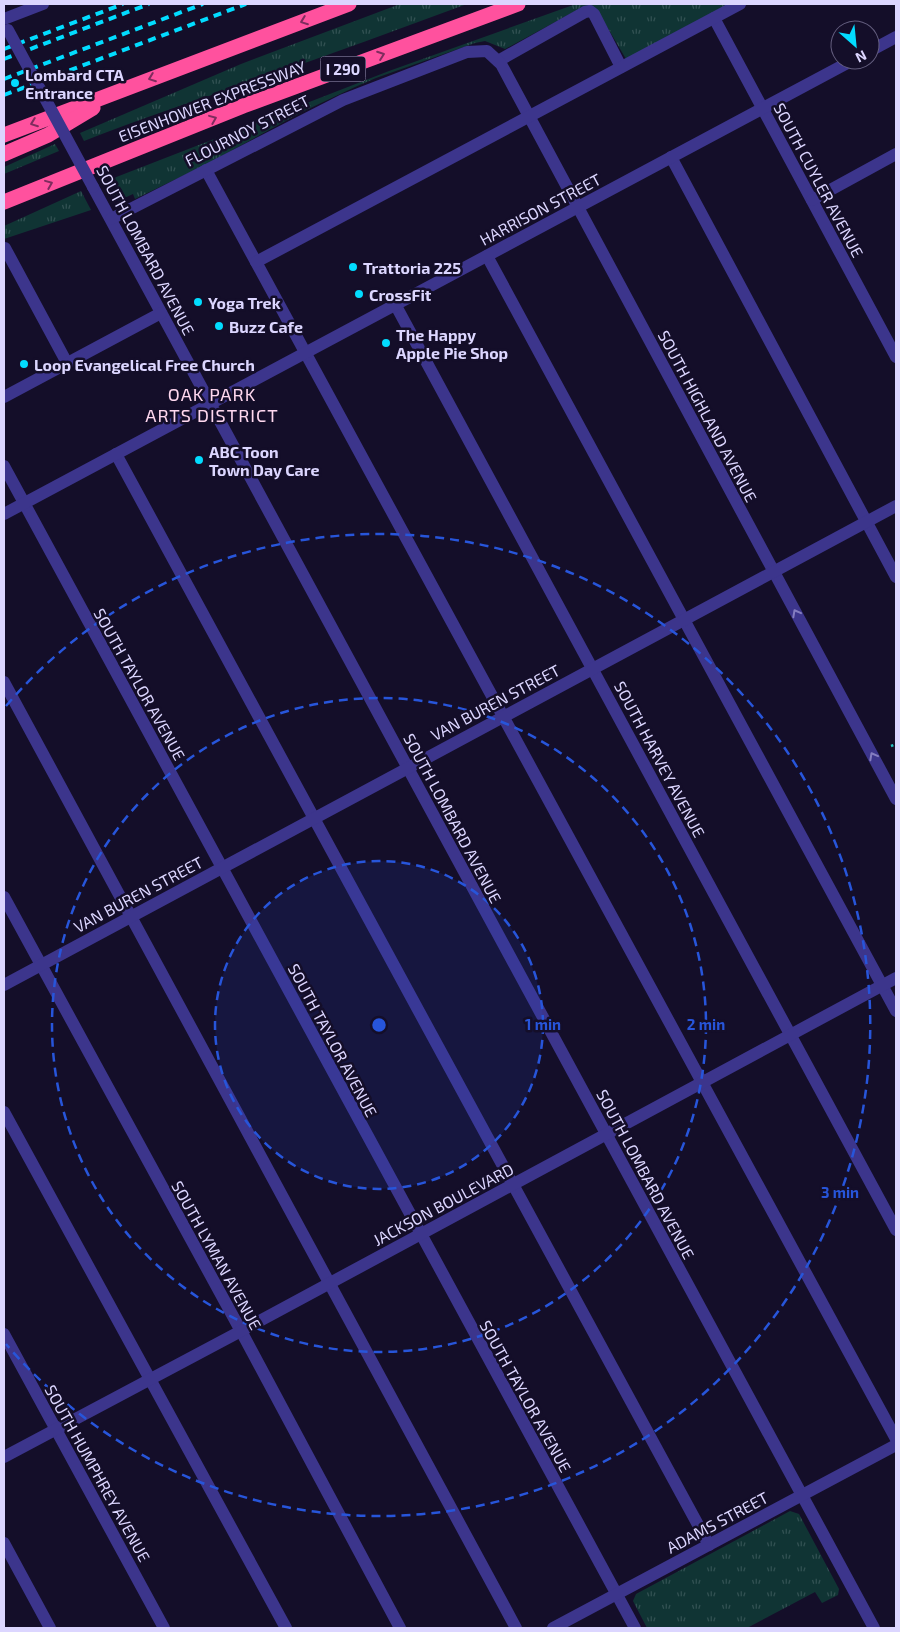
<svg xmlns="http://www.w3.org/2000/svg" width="900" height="1632" font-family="'Exo 2',sans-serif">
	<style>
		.grass { fill: url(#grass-tufts) }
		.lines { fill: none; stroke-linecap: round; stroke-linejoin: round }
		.path { stroke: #26c3c0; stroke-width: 2.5; stroke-dasharray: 2.5 4; stroke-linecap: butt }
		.minor { stroke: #3c358c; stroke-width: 12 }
		.highway { stroke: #ff519e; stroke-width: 15 }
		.rail { stroke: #02dcff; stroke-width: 4; stroke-dasharray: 8 6; stroke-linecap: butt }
		.minor-bridge { stroke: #3c358c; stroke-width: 12 }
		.oneway { stroke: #7e2c5e }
		.oneway2 { stroke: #847dc0 }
		.ring { fill: none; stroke: #2755da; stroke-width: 2.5; stroke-dasharray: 9 6 }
		.poi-dot { fill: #02dcff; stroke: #140e29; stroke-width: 2 }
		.labels { text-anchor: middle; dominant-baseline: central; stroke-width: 5; stroke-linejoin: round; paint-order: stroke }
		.shield { fill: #140e29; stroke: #a09abf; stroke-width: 1 }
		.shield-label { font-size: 15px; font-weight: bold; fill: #dcd6ff }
		.poi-label { font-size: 16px; font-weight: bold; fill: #dcd6ff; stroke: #140e29; text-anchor: start }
		.street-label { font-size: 16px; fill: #dcd6ff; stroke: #140e29 }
		.neighbourhood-label { font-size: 18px; letter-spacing: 1px; fill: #ffd8ef; stroke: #140e29 }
		.centre { fill: #2755da; stroke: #140e29; stroke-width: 2.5 }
		.ring-label { font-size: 15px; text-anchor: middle; font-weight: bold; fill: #2755da; stroke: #140e29; stroke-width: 5; stroke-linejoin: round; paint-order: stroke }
	</style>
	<defs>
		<pattern id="grass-tufts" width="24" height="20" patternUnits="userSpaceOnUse" patternTransform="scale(1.25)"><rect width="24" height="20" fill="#103434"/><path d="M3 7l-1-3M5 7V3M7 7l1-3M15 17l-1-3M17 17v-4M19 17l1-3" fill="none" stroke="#325152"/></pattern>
	</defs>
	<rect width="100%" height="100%" fill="#140e29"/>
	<g class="grass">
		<path d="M400,4H467C399,29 331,54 263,78C203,98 143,118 84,141L80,133L241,64Z"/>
		<polygon points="576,4 729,4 626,59 596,8 581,8 505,49 485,41 475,43 376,78 355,87 302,112 205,165 135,199 133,194 118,201 116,200 106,181 389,71"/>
		<polygon points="55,144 59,151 4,174 4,167"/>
		<polygon points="81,191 91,210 4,239 4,226"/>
		<polygon points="790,1511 799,1514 839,1589 838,1595 822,1603 815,1592 747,1628 647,1628 633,1601 636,1594"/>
	</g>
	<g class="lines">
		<polyline class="path" points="891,746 896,744"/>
		<g class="minor">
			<polyline points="714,18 896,357"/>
			<polyline points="4,19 43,4"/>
			<polyline points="870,51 896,37"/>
			<polyline points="498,61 585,12 590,11 594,14 621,67"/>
			<polyline points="671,157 896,577"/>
			<polyline points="206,170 896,1439"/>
			<polyline points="93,187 874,1628"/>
			<polyline points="812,200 896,154"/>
			<polyline points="111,219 343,100 467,52 487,51 501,64 896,799"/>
			<polyline points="4,249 5,248 67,363"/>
			<polyline points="487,256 896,1011"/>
			<polyline points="256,262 740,4"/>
			<polyline points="395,304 896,1230"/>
			<polyline points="4,397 161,313"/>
			<polyline points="116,454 709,1545"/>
			<polyline points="4,466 635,1628"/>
			<polyline points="4,514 853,60"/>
			<polyline points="4,682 516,1628"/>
			<polyline points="4,897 241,1331 400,1628"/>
			<polyline points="4,985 896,506"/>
			<polyline points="4,1112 286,1628"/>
			<polyline points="4,1334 164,1628"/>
			<polyline points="4,1457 241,1331 896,978"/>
			<polyline points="4,1543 50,1628"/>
			<polyline points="553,1628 896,1445"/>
		</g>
		<g class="highway">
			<polyline points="4,135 349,4"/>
			<polyline points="4,154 48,135 93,108"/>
			<polyline points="4,202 243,106 518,4"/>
		</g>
		<g class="rail">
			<polyline points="4,49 123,4"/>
			<polyline points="4,59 149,4"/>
			<polyline points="4,79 203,4"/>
			<polyline points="4,95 246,4"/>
		</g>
		<polyline class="minor-bridge" points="8,30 93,187"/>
	</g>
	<defs><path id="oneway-chevron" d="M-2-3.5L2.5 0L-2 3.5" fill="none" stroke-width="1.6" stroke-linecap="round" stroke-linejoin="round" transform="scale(1.25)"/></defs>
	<g class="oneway">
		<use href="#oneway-chevron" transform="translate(304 21) rotate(159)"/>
		<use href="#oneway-chevron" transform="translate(381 55) rotate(-20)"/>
		<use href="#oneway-chevron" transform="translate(152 78) rotate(159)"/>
		<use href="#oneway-chevron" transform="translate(213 119) rotate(-22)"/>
		<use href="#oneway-chevron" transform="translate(34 123) rotate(159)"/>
		<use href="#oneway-chevron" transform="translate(49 184) rotate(-22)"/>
	</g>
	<g class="oneway2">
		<use href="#oneway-chevron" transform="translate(796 613) rotate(-118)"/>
		<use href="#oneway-chevron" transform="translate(873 756) rotate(-118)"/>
	</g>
	<circle cx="379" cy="1025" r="164" fill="#2755da" fill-opacity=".12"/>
	<g class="ring">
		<circle cx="379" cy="1025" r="164"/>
		<circle cx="379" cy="1025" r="327"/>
		<path d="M6 706A491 491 0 1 1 6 1344"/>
	</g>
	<g class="poi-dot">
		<circle cx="15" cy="83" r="5"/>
		<circle cx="353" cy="267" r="5"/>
		<circle cx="359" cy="294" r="5"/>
		<circle cx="198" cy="302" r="5"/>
		<circle cx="219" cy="326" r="5"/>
		<circle cx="386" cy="343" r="5"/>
		<circle cx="24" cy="364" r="5"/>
		<circle cx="199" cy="460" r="5"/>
	</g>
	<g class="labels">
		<rect class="shield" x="320.5" y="56.5" width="45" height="25" rx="4"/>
		<g class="shield-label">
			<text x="343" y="69">I 290</text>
		</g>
		<g class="poi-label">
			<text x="25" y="74">Lombard CTA<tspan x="25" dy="18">Entrance</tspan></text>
			<text x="363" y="267">Trattoria 225</text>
			<text x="369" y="294">CrossFit</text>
			<text x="208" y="302">Yoga Trek</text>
			<text x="229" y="326">Buzz Cafe</text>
			<text x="396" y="334">The Happy<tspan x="396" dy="18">Apple Pie Shop</tspan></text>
			<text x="34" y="364">Loop Evangelical Free Church</text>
			<text x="209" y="451">ABC Toon<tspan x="209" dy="18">Town Day Care</tspan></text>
		</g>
		<g class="street-label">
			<text transform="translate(212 101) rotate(-21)">EISENHOWER EXPRESSWAY</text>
			<text transform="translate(247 130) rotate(-27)">FLOURNOY STREET</text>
			<text transform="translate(819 180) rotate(62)">SOUTH CUYLER AVENUE</text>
			<text transform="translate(540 209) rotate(-28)">HARRISON STREET</text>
			<text transform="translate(146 250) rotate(62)">SOUTH LOMBARD AVENUE</text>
			<text transform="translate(708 416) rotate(62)">SOUTH HIGHLAND AVENUE</text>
			<text transform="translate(140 684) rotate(61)">SOUTH TAYLOR AVENUE</text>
			<text transform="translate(495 702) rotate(-28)">VAN BUREN STREET</text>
			<text transform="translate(660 759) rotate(62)">SOUTH HARVEY AVENUE</text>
			<text transform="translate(453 818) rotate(62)">SOUTH LOMBARD AVENUE</text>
			<text transform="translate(138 894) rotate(-28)">VAN BUREN STREET</text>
			<text transform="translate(333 1040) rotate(62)">SOUTH TAYLOR AVENUE</text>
			<text transform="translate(646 1174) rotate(62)">SOUTH LOMBARD AVENUE</text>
			<text transform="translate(443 1204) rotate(-28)">JACKSON BOULEVARD</text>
			<text transform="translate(217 1255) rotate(61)">SOUTH LYMAN AVENUE</text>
			<text transform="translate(526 1396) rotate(61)">SOUTH TAYLOR AVENUE</text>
			<text transform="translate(98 1473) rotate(61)">SOUTH HUMPHREY AVENUE</text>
			<text transform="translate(717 1522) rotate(-28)">ADAMS STREET</text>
		</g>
		<g class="neighbourhood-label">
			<text x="212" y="394">OAK PARK<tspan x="212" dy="21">ARTS DISTRICT</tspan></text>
		</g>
	</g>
	<circle cx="379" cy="1025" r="8" class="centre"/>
	<g class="ring-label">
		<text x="543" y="1030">1 min</text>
		<text x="706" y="1030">2 min</text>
		<text x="840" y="1198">3 min</text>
	</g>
	<rect width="900" height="1632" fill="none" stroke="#dcd6ff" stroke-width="10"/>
	<g transform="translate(855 45) rotate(153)"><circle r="24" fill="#140e29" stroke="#645e7f"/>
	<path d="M0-4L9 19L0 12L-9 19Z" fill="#02dcff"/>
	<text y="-8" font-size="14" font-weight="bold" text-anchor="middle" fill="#dcd6ff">N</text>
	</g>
</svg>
